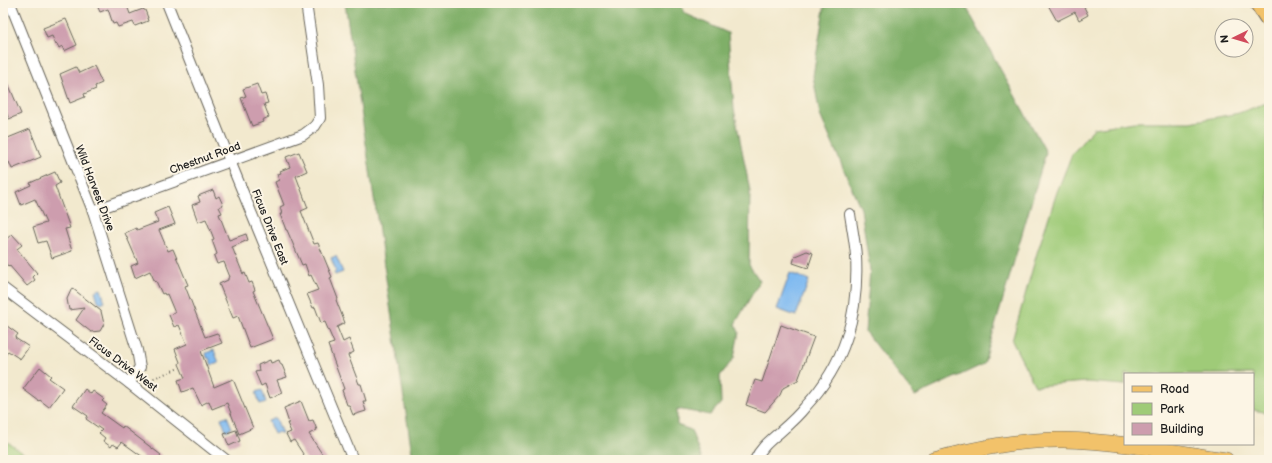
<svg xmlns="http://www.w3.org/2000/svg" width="1272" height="463" font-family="'Balsamiq Sans',sans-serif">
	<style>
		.green { fill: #9fcb78; stroke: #5e744a }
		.forest { fill: #7faf68; stroke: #4e6642 }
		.water { fill: #7fbaf1; stroke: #4e6b86 }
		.building { fill: #cd9dae }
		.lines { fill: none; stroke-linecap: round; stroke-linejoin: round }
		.street-casing { stroke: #67645a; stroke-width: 12 }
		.primary-casing { stroke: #67645a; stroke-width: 16 }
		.highway-casing { stroke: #67645a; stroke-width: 20 }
		.path { stroke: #67645a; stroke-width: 2; stroke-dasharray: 1 3; stroke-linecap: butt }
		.street { stroke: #fff; stroke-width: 10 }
		.primary { stroke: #f2c26a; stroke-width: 15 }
		.highway { stroke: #f2c26a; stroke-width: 18 }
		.labels { text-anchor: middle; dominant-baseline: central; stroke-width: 4; stroke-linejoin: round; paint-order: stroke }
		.street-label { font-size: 11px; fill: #1c1c1c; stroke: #fcf5e5 }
	</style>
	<rect width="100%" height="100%" fill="#fcf5e5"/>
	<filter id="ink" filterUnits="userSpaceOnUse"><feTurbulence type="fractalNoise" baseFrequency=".025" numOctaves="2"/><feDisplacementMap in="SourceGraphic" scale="8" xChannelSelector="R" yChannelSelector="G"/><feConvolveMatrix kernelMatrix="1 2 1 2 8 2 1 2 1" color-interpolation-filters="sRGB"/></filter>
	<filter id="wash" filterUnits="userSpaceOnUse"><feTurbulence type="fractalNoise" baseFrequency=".012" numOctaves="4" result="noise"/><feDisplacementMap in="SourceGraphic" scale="16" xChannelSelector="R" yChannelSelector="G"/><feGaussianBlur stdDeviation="0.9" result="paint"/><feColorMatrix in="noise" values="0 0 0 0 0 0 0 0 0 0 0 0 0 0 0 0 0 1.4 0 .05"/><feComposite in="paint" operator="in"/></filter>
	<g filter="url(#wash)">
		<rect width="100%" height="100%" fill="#f2e9ce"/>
		<g class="green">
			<polygon points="1269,102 1269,413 1253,410 1253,374 1125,374 1125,385 1087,382 1035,386 1012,341 1037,253 1057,192 1072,154 1094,128 1135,122 1191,122 1239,113"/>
			<polygon points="3,439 33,460 3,460"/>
		</g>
		<g class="forest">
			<polygon points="345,3 681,3 684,13 728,33 734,109 750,191 749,265 760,281 735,324 739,332 734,358 720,376 721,403 710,415 677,409 677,425 691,430 702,460 413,460"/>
			<polygon points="825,3 964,3 1046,152 984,364 915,396 865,332 870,270 861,209 820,115 813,76"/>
		</g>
		<g class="water">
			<polygon points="336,256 343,272 335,275 334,273 336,271 331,258"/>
			<polygon points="790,273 809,280 796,316 777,309"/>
			<polygon points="101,289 105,302 101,304 98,301 95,291"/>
			<polygon points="214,350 219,363 212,365 209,358 207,358 206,353"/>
			<polygon points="262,390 266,402 260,404 256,392"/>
			<polygon points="227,416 232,428 226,431 221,418"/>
			<polygon points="276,418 282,434 281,434 279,432 274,434 268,421"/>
		</g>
		<g id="blocks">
			<g class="building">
				<polygon points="96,3 126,3 130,14 143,9 144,10 145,10 148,18 147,18 148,21 135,26 133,22 118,27 116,23 113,24 108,9 100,12"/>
				<polygon points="1047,3 1091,3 1084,7 1088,15 1079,20 1075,12 1057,21"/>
				<polygon points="66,19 77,45 64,51 62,46 59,48 57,44 56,45 52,36 47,38 43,28"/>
				<polygon points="94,66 102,83 95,86 96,89 84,94 85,97 70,103 60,74 76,67 79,73"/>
				<polygon points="3,71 21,114 9,119 3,104"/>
				<polygon points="257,84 261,95 265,94 268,103 264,104 269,117 262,120 263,122 252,126 241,98 246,96 243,89"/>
				<polygon points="30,129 41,157 12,169 9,162 6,163 3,154 3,140"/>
				<polygon points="299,152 307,171 296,176 308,208 301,211 314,244 318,243 332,277 330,278 338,299 336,300 345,323 337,327 343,342 349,339 354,352 348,355 359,384 361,384 366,401 363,401 366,411 353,415 349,405 347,405 342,390 344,389 328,345 334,343 325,322 321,323 315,307 313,308 307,294 318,290 311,275 309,276 305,264 302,265 287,230 286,230 280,214 282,214 280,207 284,205 275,182 279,180 277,174 281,173 280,171 290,167 286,157"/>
				<polygon points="55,172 60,183 55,186 70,228 65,229 72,251 52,258 46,241 38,243 33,227 46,223 35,199 21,205 16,192 31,185 30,183"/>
				<polygon points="213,190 216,198 219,196 223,205 219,207 222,213 219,214 229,240 246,234 248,240 232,247 243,274 245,273 249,283 252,282 255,290 253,291 273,339 250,348 238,316 233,318 219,284 228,280 228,278 230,277 224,262 217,264 214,256 217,254 212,240 214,239 206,219 198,222 192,205 200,202 198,196"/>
				<polygon points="168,207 175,224 159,230 168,251 173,249 188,285 185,286 205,337 217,333 222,343 201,351 214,387 233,379 253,428 239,434 227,403 212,409 209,401 201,405 193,388 182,392 178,380 185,378 179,364 180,362 175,349 187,344 179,325 174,327 169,315 175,313 167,294 165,295 164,293 162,294 156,281 155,282 150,271 135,278 131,266 138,263 125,233 136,228 137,230 158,222 154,213"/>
				<polygon points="12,234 22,245 17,249 37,273 33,277 35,280 27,286 9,265 8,266 3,260 3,242"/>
				<polygon points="807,251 813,253 808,268 793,263 795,256"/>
				<polygon points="72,288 101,311 104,324 100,331 91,332 76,320 84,308 69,310 67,299"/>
				<polygon points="3,323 18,334 15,338 29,347 20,359 8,351 3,359"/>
				<polygon points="781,325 814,337 798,380 783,388 780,395 765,412 746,405 755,380 762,382"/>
				<polygon points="270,360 271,363 279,360 281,365 282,365 287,377 277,380 282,393 270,398 265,384 261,386 255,372 259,371 258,365"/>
				<polygon points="40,367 51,376 49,378 63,388 49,407 40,400 39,401 23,389"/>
				<polygon points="85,389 91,394 93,391 104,399 102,401 107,405 101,413 122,428 123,426 161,455 157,460 147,460 122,442 118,447 113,444 111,447 103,441 105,438 99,433 102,430 86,419 88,416 73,406"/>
				<polygon points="301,401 309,421 313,420 317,430 309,434 326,460 307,460 294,440 290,442 286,434 291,432 287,423 289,423 284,408"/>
				<polygon points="236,430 240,441 229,446 224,434"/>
			</g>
		</g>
	</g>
	<g filter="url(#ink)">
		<use href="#blocks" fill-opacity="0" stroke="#67645a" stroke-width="1"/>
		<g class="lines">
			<defs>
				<g id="street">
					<polyline points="10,3 93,211 137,350 140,367 129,383"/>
					<polyline points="167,3 230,161 353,460"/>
					<polyline points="93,211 303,135 315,126 320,118 318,85 306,3"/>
					<polyline points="3,288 129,383 226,460"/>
					<path d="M755,460C761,447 771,440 781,431C789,424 798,416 805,407C845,364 859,315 856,256C855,242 852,228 850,214"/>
				</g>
				<path id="primary" d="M934,460C972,449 1024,439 1063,440C1118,441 1173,452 1226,460"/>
				<polyline id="highway" points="1259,3 1269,18"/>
			</defs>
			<use href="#street" class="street-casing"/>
			<use href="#primary" class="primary-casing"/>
			<use href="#highway" class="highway-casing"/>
			<polyline class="path" points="142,381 149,380 179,368"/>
			<use href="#street" class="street"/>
			<use href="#primary" class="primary"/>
			<use href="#highway" class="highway"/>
		</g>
	</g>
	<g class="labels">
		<g class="street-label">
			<text transform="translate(205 158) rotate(-20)">Chestnut Road</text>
			<text transform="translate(95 188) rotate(69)">Wild Harvest Drive</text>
			<text transform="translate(270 227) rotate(68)">Ficus Drive East</text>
			<text transform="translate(123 364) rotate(37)">Ficus Drive West</text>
		</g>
	</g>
	<rect width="1272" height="463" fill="none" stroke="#fcf5e5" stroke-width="16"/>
	<rect x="1124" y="373" width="130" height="72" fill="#fcf5e5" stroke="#a29e95"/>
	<rect x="1132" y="386" width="20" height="6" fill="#f2c26a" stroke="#a29e95"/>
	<text x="1160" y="393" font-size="12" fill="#1c1c1c">Road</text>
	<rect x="1132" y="403" width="20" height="12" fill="#9fcb78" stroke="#a29e95"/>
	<text x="1160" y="413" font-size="12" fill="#1c1c1c">Park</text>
	<rect x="1132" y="423" width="20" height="12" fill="#cd9dae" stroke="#a29e95"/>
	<text x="1160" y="433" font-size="12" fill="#1c1c1c">Building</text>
	<g transform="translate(1234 38) rotate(265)"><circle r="19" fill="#fcf5e5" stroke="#a29e95"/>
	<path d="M0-3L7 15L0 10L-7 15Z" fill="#d1495b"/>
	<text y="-6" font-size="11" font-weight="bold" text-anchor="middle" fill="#1c1c1c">N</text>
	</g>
</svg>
